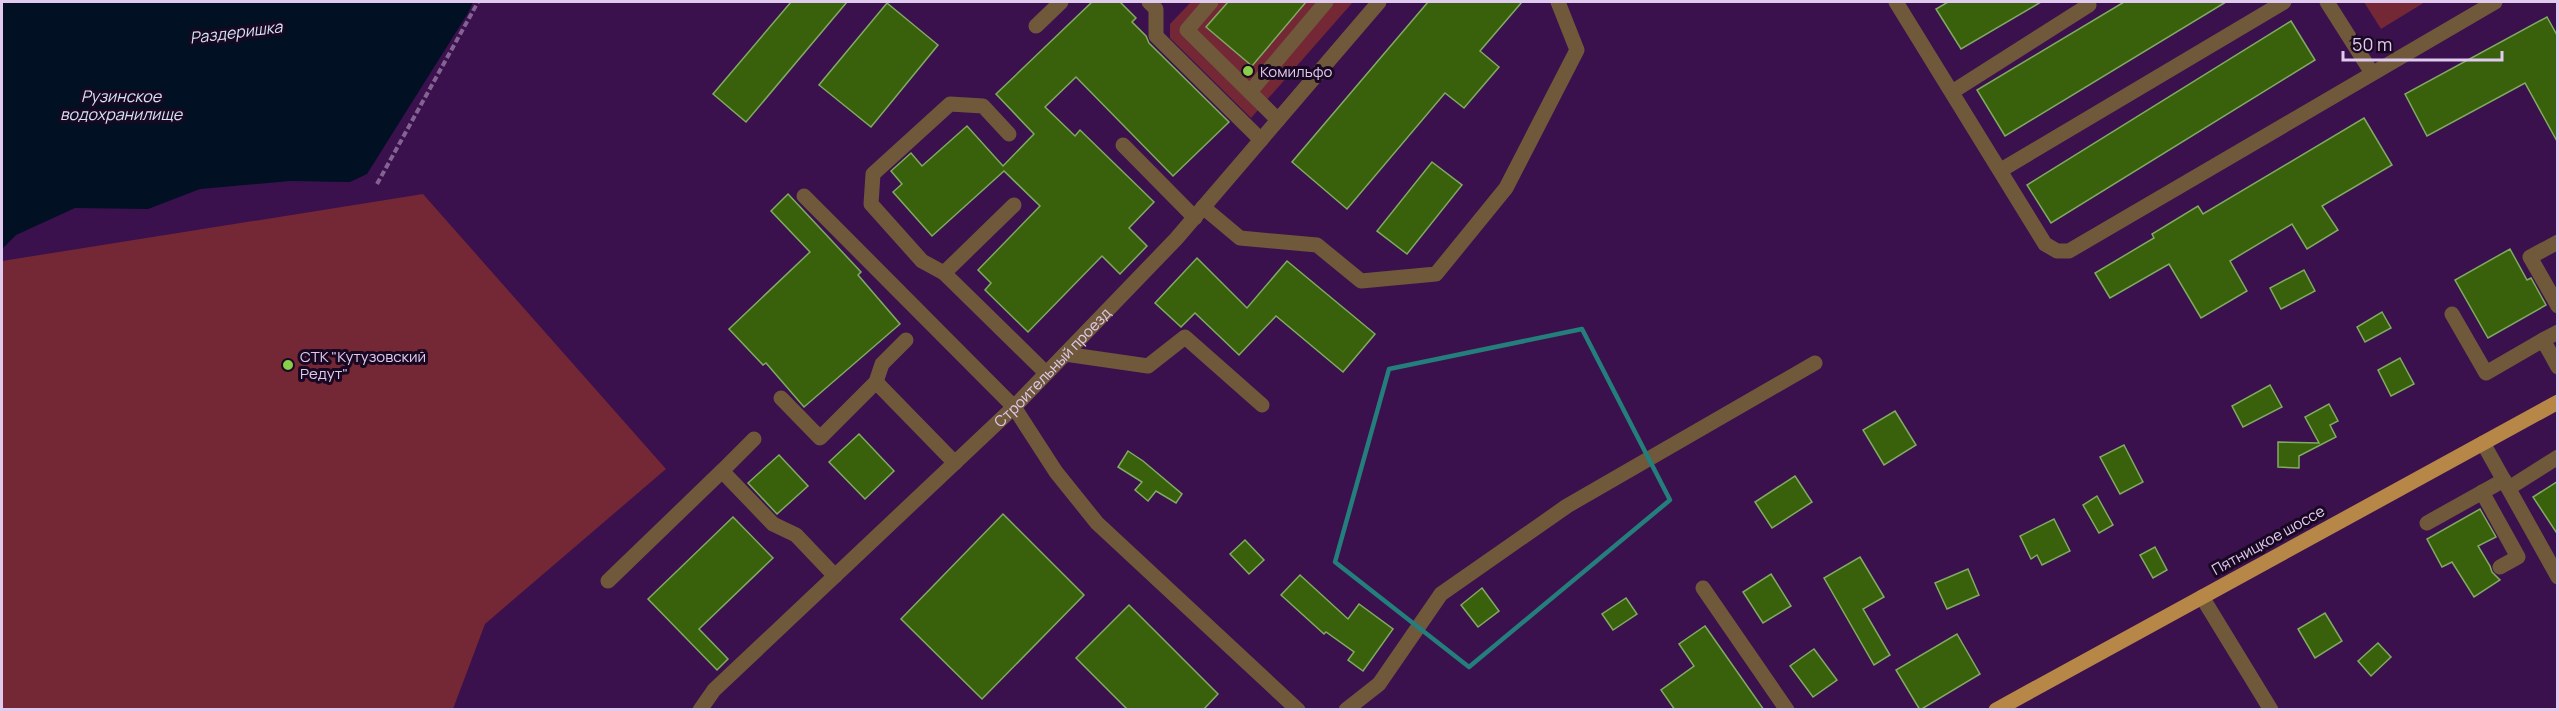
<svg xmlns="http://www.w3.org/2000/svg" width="2559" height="711" font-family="Manrope,sans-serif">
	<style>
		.green { fill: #742735 }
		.water { fill: #011023 }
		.building { fill: #39610c; stroke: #81aa62; stroke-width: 1.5 }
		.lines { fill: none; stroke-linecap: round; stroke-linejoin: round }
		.path { stroke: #846394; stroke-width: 4; stroke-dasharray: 6 3; stroke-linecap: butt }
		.minor { stroke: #70593b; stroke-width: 15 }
		.major { stroke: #b78747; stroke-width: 15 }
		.marked { fill: none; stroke: #247e7b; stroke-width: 4.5; stroke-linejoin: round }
		.poi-dot { fill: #89cf49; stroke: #190822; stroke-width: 2 }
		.labels { text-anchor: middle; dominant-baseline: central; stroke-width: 6; stroke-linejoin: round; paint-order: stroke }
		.poi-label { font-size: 15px; fill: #e0caee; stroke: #190822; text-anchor: start }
		.street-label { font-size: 15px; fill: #e0caee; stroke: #190822 }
		.water-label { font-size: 16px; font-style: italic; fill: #d3e3f5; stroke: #190822 }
	</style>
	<rect width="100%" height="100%" fill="#3a114d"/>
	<g class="green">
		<polygon points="1191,2 1353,2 1251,118 1170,38 1170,24"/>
		<polygon points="2364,2 2425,2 2381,29"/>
		<polygon points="423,194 666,469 485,624 453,709 2,709 2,261"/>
	</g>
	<polygon class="water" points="2,2 473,2 468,13 367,174 350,182 290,181 200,189 148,209 75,208 16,235 2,249"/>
	<g class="building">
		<polygon points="791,2 847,2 746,122 713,94"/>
		<polygon points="1092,2 1120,2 1136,18 1132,22 1146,36 1149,43 1229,122 1173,176 1076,77 1045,107 1075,136 1080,130 1154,202 1129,228 1147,246 1120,274 1102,256 1028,332 985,290 991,283 978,270 1040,206 1004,171 932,236 893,192 902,184 891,171 911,153 922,166 967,126 1003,166 1034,134 996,94"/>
		<polygon points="1228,2 1306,2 1252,66 1206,27"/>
		<polygon points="1428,2 1522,2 1480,51 1499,67 1464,108 1445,93 1347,209 1292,162"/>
		<polygon points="1948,2 2041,2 1961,49 1936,9"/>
		<polygon points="2124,2 2226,2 2005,136 1977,90"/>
		<polygon points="887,3 938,45 871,127 819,85"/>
		<polygon points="2547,17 2558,37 2558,143 2525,83 2427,136 2405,94"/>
		<polygon points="2291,21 2315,60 2051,223 2027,185"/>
		<polygon points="2364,118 2392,165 2322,206 2338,230 2307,249 2292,224 2230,261 2247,291 2201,318 2169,264 2110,298 2095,273 2154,238 2152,234 2198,206 2203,214"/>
		<polygon points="1432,162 1462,185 1407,254 1377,231"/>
		<polygon points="788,194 861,272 858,275 900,324 804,407 766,363 763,365 729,329 810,252 771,211"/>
		<polygon points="2510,249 2527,280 2531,278 2546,305 2488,338 2455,280"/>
		<polygon points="1197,258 1247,308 1287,261 1375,334 1343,372 1276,316 1239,355 1195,313 1181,327 1155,303"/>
		<polygon points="2304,270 2315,291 2281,309 2270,288"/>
		<polygon points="2382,312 2391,328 2365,342 2357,327"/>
		<polygon points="2400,358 2414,384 2391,396 2378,370"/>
		<polygon points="2270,385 2282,407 2243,427 2232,406"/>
		<polygon points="2329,404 2338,421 2330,425 2336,437 2299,456 2299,468 2278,467 2278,442 2319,443 2305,417"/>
		<polygon points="1895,411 1916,445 1884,465 1863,430"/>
		<polygon points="859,434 894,471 865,499 829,462"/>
		<polygon points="2124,445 2143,482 2120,494 2100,457"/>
		<polygon points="1128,451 1143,461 1182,494 1176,503 1156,491 1148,501 1135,490 1142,482 1118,467"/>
		<polygon points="779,455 808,486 777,514 748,483"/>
		<polygon points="1795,476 1812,502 1772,528 1755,502"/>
		<polygon points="2558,481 2558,535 2533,497"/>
		<polygon points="2097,496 2113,525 2099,533 2083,505"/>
		<polygon points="2480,509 2496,537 2478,546 2490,566 2492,572 2500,580 2474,597 2452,562 2442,567 2427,539"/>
		<polygon points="1003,514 1084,595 982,699 901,619"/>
		<polygon points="733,517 773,558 699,629 728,659 717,670 648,599"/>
		<polygon points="2054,519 2070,551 2042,565 2037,555 2031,559 2020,536"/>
		<polygon points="1245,540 1264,560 1249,574 1230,554"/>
		<polygon points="2155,547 2167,570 2153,578 2140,555"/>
		<polygon points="1860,557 1884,597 1863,609 1890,655 1874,665 1824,578"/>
		<polygon points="1968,569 1979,595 1947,609 1935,583"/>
		<polygon points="1771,574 1791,606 1763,623 1743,592"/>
		<polygon points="1300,575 1348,619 1359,604 1393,629 1363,671 1348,660 1354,652 1326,632 1324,634 1281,595"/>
		<polygon points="1482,588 1499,611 1478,627 1461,605"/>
		<polygon points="1626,598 1637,614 1613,630 1602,614"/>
		<polygon points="1129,605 1218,694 1203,710 1128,710 1076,658"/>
		<polygon points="2325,613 2342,641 2315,658 2298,629"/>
		<polygon points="1705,626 1764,710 1675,710 1661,690 1694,666 1679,644"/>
		<polygon points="1957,634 1980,674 1920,710 1896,670"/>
		<polygon points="2378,643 2391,657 2371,676 2358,661"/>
		<polygon points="1814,649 1837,680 1813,697 1790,666"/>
	</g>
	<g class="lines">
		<polyline class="path" points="377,184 478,2"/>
		<g class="minor">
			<polyline points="1149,2 1156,9 1156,36 1261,140"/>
			<polyline points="1211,2 1187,30 1278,120"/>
			<polyline points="1896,2 2045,244 2057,251 2069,251 2495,2"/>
			<polyline points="2327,2 2372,73"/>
			<polyline points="1036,26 1061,2"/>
			<polyline points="1250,92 1326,2"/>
			<polyline points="1952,92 2089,5"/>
			<polyline points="1009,134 983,106 950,104 873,174 871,204 922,261 944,273 1046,373"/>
			<polyline points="1123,145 1195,218"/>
			<polyline points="2001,170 2284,2"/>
			<polyline points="804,196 1014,407 1056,472 1097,523 1298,710"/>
			<polyline points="1203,207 1240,238 1317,245 1361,281 1436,274 1506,188 1577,50 1558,2"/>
			<polyline points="2558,242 2530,257 2558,306"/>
			<polyline points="944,273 1014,205"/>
			<polyline points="2452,314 2486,373 2543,340"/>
			<polyline points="2558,332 2543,340 2558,367"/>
			<polyline points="1065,354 1148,366 1185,337 1262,405"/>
			<polyline points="876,382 882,364 906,340"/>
			<polyline points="781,398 820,438 876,382 955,463"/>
			<polyline points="2483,443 2558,577"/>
			<polyline points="722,471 754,439"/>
			<polyline points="2509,488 2558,457"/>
			<polyline points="2482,492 2518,557 2500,567"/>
			<polyline points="2427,523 2504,480"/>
			<polyline points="608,581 722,471 773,524 796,535 835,576"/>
			<polyline points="1703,588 1787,710"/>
			<polyline points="2202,597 2271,710"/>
			<path id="s1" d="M700,710L714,690L1014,407L1176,239L1379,2"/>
			<polyline points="1346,710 1379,684 1441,594 1567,506 1815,363"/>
		</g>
		<polyline class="major" points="1996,710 2558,402"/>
	</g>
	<path class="marked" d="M1582,329L1670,500L1469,667L1335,562L1389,369Z"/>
	<g class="poi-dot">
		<circle cx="1248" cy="71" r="6"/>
		<circle cx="288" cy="365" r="6"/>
	</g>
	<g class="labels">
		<g class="poi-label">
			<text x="1260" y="71">Комильфо</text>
			<text x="300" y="356">СТК "Кутузовский<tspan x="300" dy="17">Редут"</tspan></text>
		</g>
		<g class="street-label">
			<text stroke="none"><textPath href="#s1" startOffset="492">Строительный проезд</textPath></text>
			<text transform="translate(2268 540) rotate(-29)">Пятницкое шоссе</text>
		</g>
		<g class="water-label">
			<text transform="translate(236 32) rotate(-7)">Раздеришка</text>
			<text x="121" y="96">Рузинское<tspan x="121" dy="18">водохранилище</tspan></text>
		</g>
	</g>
	<rect width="2559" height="711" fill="none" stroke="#e0caee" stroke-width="6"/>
	<path d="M2343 51v9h159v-9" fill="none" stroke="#e0caee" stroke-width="3"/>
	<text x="2352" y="51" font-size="18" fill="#e0caee" stroke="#190822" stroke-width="4.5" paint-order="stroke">50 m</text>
</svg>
